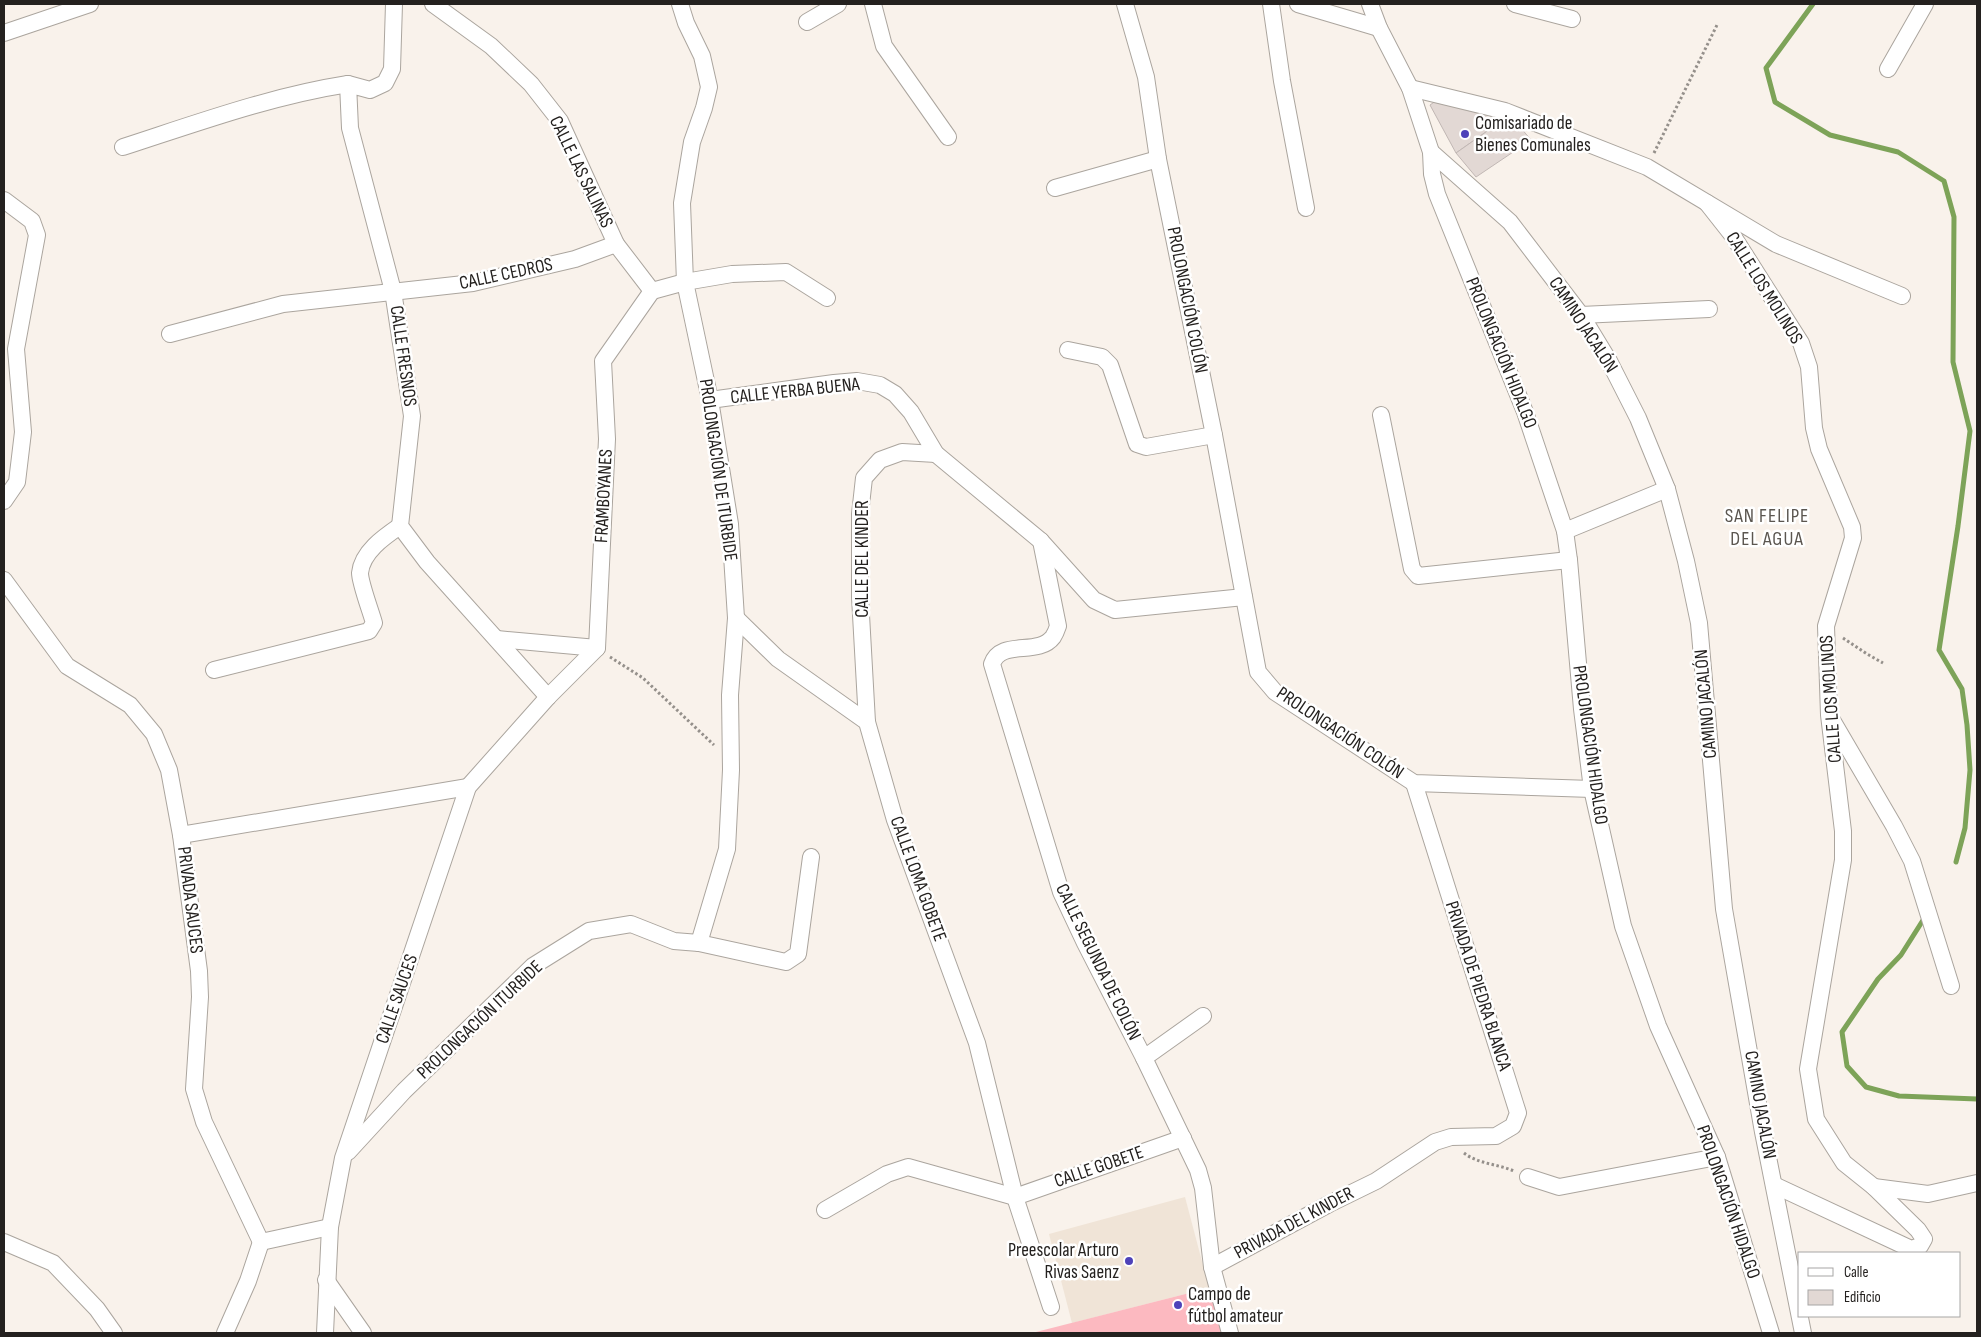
<svg xmlns="http://www.w3.org/2000/svg" width="1981" height="1337" font-family="'Sofia Sans Condensed',sans-serif">
	<style>
		.built { fill: #f0e4d7 }
		.garden { fill: #fcb9c0 }
		.lines { fill: none; stroke-linecap: round; stroke-linejoin: round }
		.stream { stroke: #7da358; stroke-width: 5 }
		.building { fill: #e2d8d4; stroke: #c1b7b4 }
		.minor-casing { stroke: #aba59e; stroke-width: 18 }
		.path { stroke: #95908b; stroke-width: 3; stroke-dasharray: 2.5 2.5; stroke-linecap: butt }
		.minor { stroke: #fff; stroke-width: 16 }
		.poi-dot { fill: #4e42b9; stroke: #fff; stroke-width: 2 }
		.labels { text-anchor: middle; dominant-baseline: central; stroke-width: 5; stroke-linejoin: round; paint-order: stroke }
		.poi-label { font-size: 19px; fill: #24211f; stroke: #fff; text-anchor: start }
		.street-label { font-size: 19px; fill: #24211f; stroke: #fff }
		.neighbourhood-label { font-size: 20px; letter-spacing: 1px; fill: #5b5650; stroke: #fff }
	</style>
	<rect width="100%" height="100%" fill="#f9f2eb"/>
	<polygon class="built" points="1185,1197 1209,1288 1072,1323 1049,1234"/>
	<polygon class="garden" points="1209,1288 1222,1333 1032,1333"/>
	<g class="lines">
		<g class="stream">
			<polyline points="1813,4 1766,68 1775,102 1830,135 1898,152 1944,181 1954,217 1953,362 1970,431 1958,526 1939,650 1962,689 1967,725 1970,770 1965,828 1956,862"/>
			<polyline points="1925,917 1901,955 1878,979 1842,1032 1847,1066 1866,1087 1899,1096 1977,1099"/>
		</g>
	</g>
	<g class="building">
		<polygon points="1440,98 1510,115 1456,153 1430,105"/>
		<polygon points="1510,115 1531,140 1476,177 1456,153"/>
	</g>
	<g class="lines">
		<defs>
			<g id="minor">
				<polyline points="394,4 392,69 385,83 370,90 348,84 350,128 393,291 412,416 400,526 427,562 548,697"/>
				<polyline points="433,4 491,46 531,84 560,121 616,244 652,291"/>
				<polyline points="680,4 686,23 702,56 709,87 704,108 692,142 682,203 685,282 710,400 730,524 736,618 730,695 731,770 727,849 699,943"/>
				<polyline points="873,4 884,46 948,137"/>
				<polyline points="1125,4 1146,77 1158,159 1214,435 1258,672 1275,692 1414,783 1592,789"/>
				<polyline points="1271,4 1282,81 1306,208"/>
				<polyline points="1298,4 1379,28"/>
				<polyline points="1370,4 1379,28 1410,88 1431,152 1432,174 1437,194 1525,412 1565,531 1569,560 1582,709 1592,789 1623,926 1658,1026 1717,1157 1771,1333"/>
				<polyline points="1515,4 1572,19"/>
				<polyline points="807,22 838,4"/>
				<polyline points="4,33 90,4"/>
				<polyline points="1888,69 1925,4"/>
				<polyline points="1410,88 1505,111 1647,167 1776,244 1902,296"/>
				<path d="M123,147C197,123 271,96 348,84"/>
				<polyline points="1431,152 1510,222 1581,315 1609,361 1638,418 1667,489 1686,561 1699,623 1724,909 1763,1132 1803,1333"/>
				<polyline points="1055,188 1158,159"/>
				<polyline points="4,200 32,221 37,235 16,349 23,432 17,482 4,501"/>
				<polyline points="1707,203 1733,236 1801,343 1809,367 1814,428 1819,449 1852,527 1853,538 1826,626 1829,715 1843,831 1843,860 1808,1069 1816,1119 1844,1163 1874,1187 1918,1230 1924,1239 1920,1246 1911,1249 1774,1185"/>
				<polyline points="652,291 685,282 732,274 786,272 827,298"/>
				<polyline points="1581,315 1709,309"/>
				<polyline points="170,334 283,304 473,283 575,259 616,244"/>
				<polyline points="1068,350 1102,357 1110,365 1137,444 1146,447 1214,435"/>
				<polyline points="710,400 834,383 857,381 880,385 895,394 911,412 936,454 1041,541 1094,600 1115,610 1244,597"/>
				<polyline points="1381,415 1412,569 1418,576 1569,560"/>
				<polyline points="1565,531 1667,489"/>
				<path d="M1041,541L1058,626C1057,629 1055,634 1053,637C1038,657 1001,638 992,664L1061,892L1085,943L1144,1058L1198,1170L1203,1188L1212,1267L1230,1333"/>
				<polyline points="4,580 67,666 130,705 154,734 169,770 181,835"/>
				<polyline points="736,618 778,659 867,722 895,820 977,1043 1015,1197 1051,1307"/>
				<polyline points="497,639 597,648"/>
				<path d="M214,670L369,631L374,623C371,612 360,583 360,573C362,552 384,537 400,526"/>
				<polyline points="1832,720 1894,826 1912,861 1951,986"/>
				<polyline points="867,722 860,597 860,514 864,478 880,460 902,452 936,454"/>
				<polyline points="1144,1058 1203,1016"/>
				<polyline points="348,1152 404,1091 533,966 589,931 631,924 674,941 699,943 786,962 798,954 811,857"/>
				<polyline points="1528,1177 1559,1187 1717,1157"/>
				<polyline points="1874,1187 1928,1194 1977,1183"/>
				<polyline points="1015,1197 1183,1138"/>
				<polyline points="825,1210 887,1174 908,1167 1015,1197"/>
				<polyline points="4,1242 53,1263 97,1309 114,1333"/>
				<polyline points="261,1242 204,1122 194,1089 200,997 199,971 181,835 468,787"/>
				<polyline points="261,1242 330,1227"/>
				<polyline points="1212,1267 1329,1204 1376,1181 1435,1142 1451,1137 1496,1136 1513,1126 1518,1113 1414,783"/>
				<polyline points="326,1280 363,1333"/>
				<polyline points="225,1333 248,1281 261,1242"/>
				<polyline points="325,1333 330,1227 343,1158 468,787 548,697 597,648 607,439 603,361 652,291"/>
			</g>
		</defs>
		<use href="#minor" class="minor-casing"/>
		<g class="path">
			<polyline points="1654,153 1717,25"/>
			<polyline points="1843,638 1867,654 1883,663"/>
			<polyline points="610,657 643,678 714,745"/>
			<path d="M1464,1153C1478,1164 1498,1164 1514,1171"/>
		</g>
		<use href="#minor" class="minor"/>
	</g>
	<g class="poi-dot">
		<circle cx="1465" cy="134" r="5"/>
		<circle cx="1129" cy="1261" r="5"/>
		<circle cx="1178" cy="1305" r="5"/>
	</g>
	<g class="labels">
		<g class="poi-label">
			<text x="1475" y="123">Comisariado de<tspan x="1475" dy="22">Bienes Comunales</tspan></text>
			<text x="1119" y="1250" text-anchor="end">Preescolar Arturo<tspan x="1119" dy="22">Rivas Saenz</tspan></text>
			<text x="1188" y="1294">Campo de<tspan x="1188" dy="22">fútbol amateur</tspan></text>
		</g>
		<g class="street-label">
			<text transform="translate(581 172) rotate(64)">CALLE LAS SALINAS</text>
			<text transform="translate(506 274) rotate(-12)">CALLE CEDROS</text>
			<text transform="translate(1764 288) rotate(58)">CALLE LOS MOLINOS</text>
			<text transform="translate(1187 300) rotate(79)">PROLONGACIÓN COLÓN</text>
			<text transform="translate(1583 325) rotate(57)">CAMINO JACALÓN</text>
			<text transform="translate(1501 353) rotate(68)">PROLONGACIÓN HIDALGO</text>
			<text transform="translate(403 356) rotate(82)">CALLE FRESNOS</text>
			<text transform="translate(795 391) rotate(-6)">CALLE YERBA BUENA</text>
			<text transform="translate(718 470) rotate(82)">PROLONGACIÓN DE ITURBIDE</text>
			<text transform="translate(604 496) rotate(-87)">FRAMBOYANES</text>
			<text transform="translate(862 559) rotate(-90)">CALLE DEL KINDER</text>
			<text transform="translate(1831 699) rotate(-94)">CALLE LOS MOLINOS</text>
			<text transform="translate(1706 704) rotate(-95)">CAMINO JACALÓN</text>
			<text transform="translate(1340 733) rotate(34)">PROLONGACIÓN COLÓN</text>
			<text transform="translate(1590 745) rotate(82)">PROLONGACIÓN HIDALGO</text>
			<text transform="translate(918 879) rotate(70)">CALLE LOMA GOBETE</text>
			<text transform="translate(190 900) rotate(83)">PRIVADA SAUCES</text>
			<text transform="translate(1098 962) rotate(64)">CALLE SEGUNDA DE COLÓN</text>
			<text transform="translate(1478 986) rotate(72)">PRIVADA DE PIEDRA BLANCA</text>
			<text transform="translate(397 999) rotate(-71)">CALLE SAUCES</text>
			<text transform="translate(480 1020) rotate(-43)">PROLONGACIÓN ITURBIDE</text>
			<text transform="translate(1760 1105) rotate(80)">CAMINO JACALÓN</text>
			<text transform="translate(1099 1167) rotate(-19)">CALLE GOBETE</text>
			<text transform="translate(1728 1202) rotate(71)">PROLONGACIÓN HIDALGO</text>
			<text transform="translate(1294 1223) rotate(-28)">PRIVADA DEL KINDER</text>
		</g>
		<g class="neighbourhood-label">
			<text x="1767" y="516">SAN FELIPE<tspan x="1767" dy="23">DEL AGUA</tspan></text>
		</g>
	</g>
	<rect width="1981" height="1337" fill="none" stroke="#24211f" stroke-width="10"/>
	<rect x="1798" y="1252" width="162" height="65" fill="#ffffff" stroke="#a7a6a5"/>
	<rect x="1808" y="1268" width="25" height="8" fill="#ffffff" stroke="#a7a6a5"/>
	<text x="1844" y="1277" font-size="15" fill="#24211f">Calle</text>
	<rect x="1808" y="1290" width="25" height="15" fill="#e2d8d4" stroke="#a7a6a5"/>
	<text x="1844" y="1302" font-size="15" fill="#24211f">Edificio</text>
</svg>
